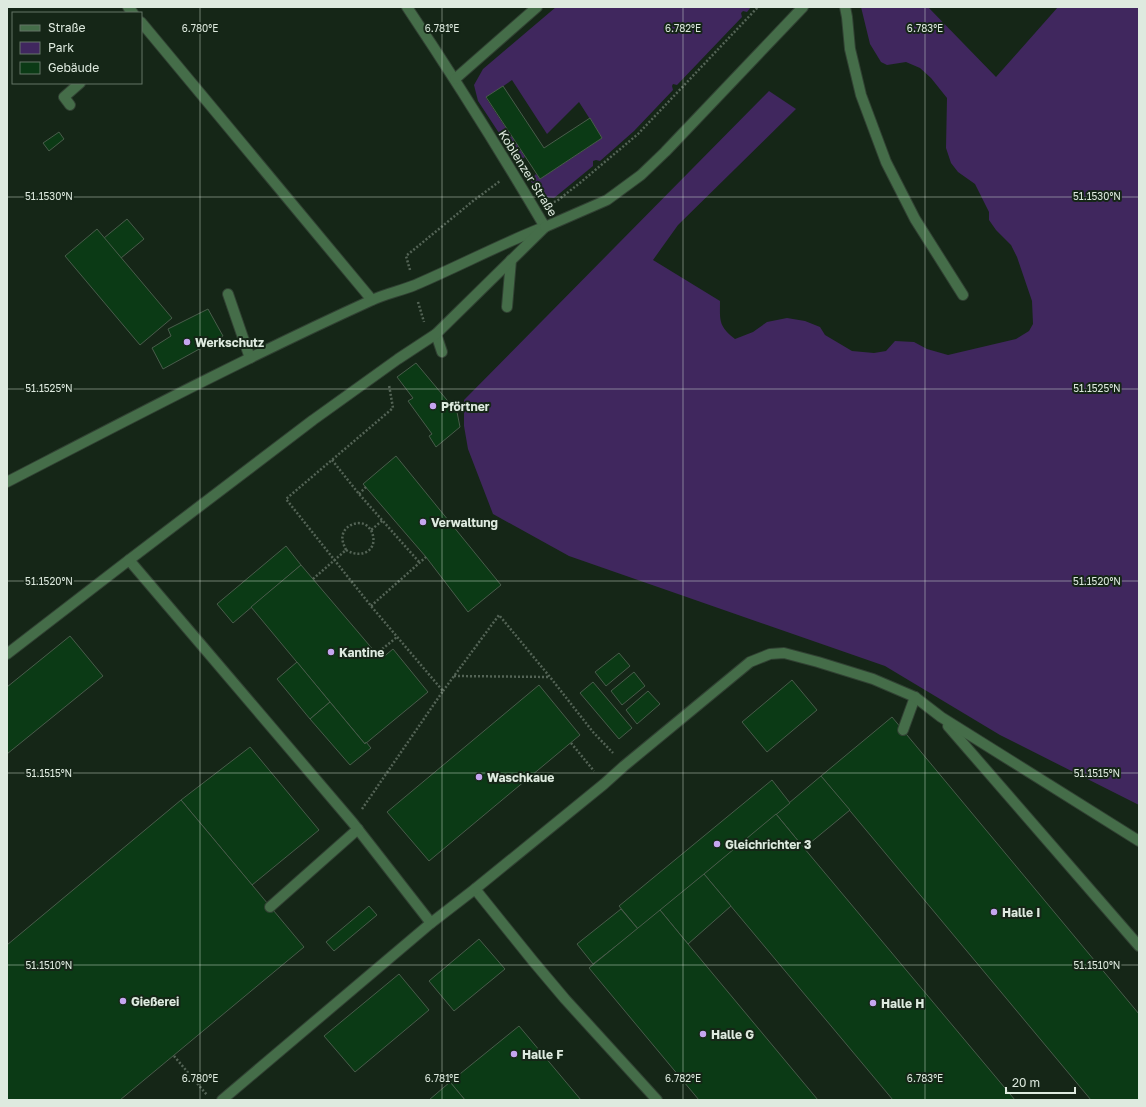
<svg xmlns="http://www.w3.org/2000/svg" width="1146" height="1107" font-family="'Golos Text',sans-serif">
	<style>
		.green { fill: #40275e }
		.building { fill: #0b3a15; stroke: #495c4b }
		.lines { fill: none; stroke-linecap: round; stroke-linejoin: round }
		.service-casing { stroke: #314133; stroke-width: 12 }
		.minor-casing { stroke: #314133; stroke-width: 12 }
		.path { stroke: #546456; stroke-width: 2.5; stroke-dasharray: 2 2; stroke-linecap: butt }
		.service { stroke: #456d49; stroke-width: 10 }
		.minor { stroke: #456d49; stroke-width: 10 }
		.ticks { fill: none; stroke: #deeadf; stroke-width: 1; stroke-opacity: 0.45 }
		.poi-dot { fill: #c5a6f0; stroke: #152617; stroke-width: 1.5 }
		.labels { text-anchor: middle; dominant-baseline: central; stroke-width: 4; stroke-linejoin: round; paint-order: stroke }
		.street-label { font-size: 12px; fill: #deeadf; stroke: #152617 }
		.poi-label { font-size: 12px; font-weight: bold; fill: #deeadf; stroke: #152617; text-anchor: start }
		.ticks-label { font-size: 10px; text-anchor: middle; fill: #deeadf; stroke: #152617; stroke-width: 4; stroke-linejoin: round; paint-order: stroke }
	</style>
	<rect width="100%" height="100%" fill="#152617"/>
	<g class="green">
		<polygon points="556,7 751,7 747,12 743,11 741,13 742,17 677,85 673,84 672,86 673,90 634,131 600,161 596,160 593,161 593,166 554,198 542,197 530,180 536,174 540,179 602,138 579,102 547,134 512,80 486,98 525,157 518,162 478,101 474,85 483,69"/>
		<path d="M861,7H928L996,77L1058,7H1139V805L1000,735L885,666L569,556L493,514L468,449L464,426V400L769,91L796,109L678,225L653,260L720,301C720,320 718,326 735,339L753,332L767,322L787,318L805,321L820,327L825,335L852,351L874,353L886,351L895,341L914,342L927,349L948,355L1016,339L1029,331L1033,324L1032,301L1017,257L1011,245L996,230L989,220V212L975,184L958,172L951,163L946,148L947,98L931,78L920,68L906,62L887,65L881,62L870,44Z"/>
	</g>
	<g class="building">
		<polygon points="503,86 544,148 590,118 602,138 540,179 486,97"/>
		<polygon points="59,132 64,139 49,151 43,143"/>
		<polygon points="127,219 144,239 121,258 104,238"/>
		<polygon points="97,229 172,318 140,345 65,256"/>
		<polygon points="208,309 223,336 163,369 152,348 171,336 168,329"/>
		<polygon points="416,363 457,412 460,427 436,447 429,436 432,434 408,401 413,398 397,377"/>
		<polygon points="396,456 501,585 468,612 426,557 363,484"/>
		<polygon points="286,546 301,565 233,623 217,604"/>
		<polygon points="301,565 381,659 393,649 428,692 365,744 251,607"/>
		<polygon points="70,636 103,676 7,754 7,687"/>
		<polygon points="619,653 630,666 606,686 595,672"/>
		<polygon points="297,662 330,702 310,719 277,679"/>
		<polygon points="634,672 645,686 622,705 611,691"/>
		<polygon points="792,680 817,710 767,752 742,722"/>
		<polygon points="593,682 632,728 619,739 580,693"/>
		<polygon points="539,685 580,735 429,861 387,812"/>
		<polygon points="648,691 660,704 637,724 626,710"/>
		<polygon points="330,702 365,744 366,742 371,748 350,765 310,719"/>
		<polygon points="892,717 1139,1014 1139,1100 1091,1100 821,776"/>
		<polygon points="250,747 319,830 252,885 181,800"/>
		<polygon points="821,776 850,810 804,848 776,814"/>
		<polygon points="772,780 790,803 638,929 619,906"/>
		<polygon points="181,800 304,947 120,1100 7,1100 7,945"/>
		<polygon points="776,814 804,848 1015,1100 893,1100 704,874"/>
		<polygon points="704,874 731,906 688,944 660,910"/>
		<polygon points="369,906 377,915 334,951 326,942"/>
		<polygon points="621,909 638,929 593,964 577,944"/>
		<polygon points="660,910 688,944 818,1100 699,1100 589,968"/>
		<polygon points="479,939 505,969 454,1011 429,981"/>
		<polygon points="399,974 429,1010 355,1072 324,1036"/>
		<polygon points="519,1026 581,1100 465,1100 450,1082"/>
		<polygon points="450,1082 465,1100 429,1100"/>
	</g>
	<g class="lines">
		<defs>
			<g id="service">
				<polyline points="128,7 133,13"/>
				<path d="M407,7C455,79 501,152 545,227"/>
				<polyline points="845,7 847,17 850,49 861,95 886,162 915,219 963,295"/>
				<polyline points="141,22 372,300"/>
				<polyline points="455,79 537,7"/>
				<polyline points="70,105 64,97 80,83"/>
				<polyline points="228,294 250,358"/>
				<polyline points="507,307 511,260"/>
				<polyline points="436,334 442,352"/>
				<path d="M7,482C127,420 247,357 370,301C384,294 400,291 415,285C457,267 497,246 539,229"/>
				<polyline points="129,560 353,823 431,923"/>
				<polyline points="7,654 129,560 313,420 398,359 436,334 545,227"/>
				<polyline points="948,726 1139,946"/>
				<polyline points="903,730 915,697"/>
				<polyline points="475,889 533,961 565,999 657,1100"/>
				<polyline points="270,907 358,829"/>
				<polyline points="222,1100 431,923 475,889 604,784 624,766 750,662 770,654 784,653 818,662 873,679 915,697 941,717 1139,841"/>
			</g>
			<polyline id="minor" points="545,227 607,200 641,175 665,152 803,7"/>
		</defs>
		<use href="#service" class="service-casing"/>
		<use href="#minor" class="minor-casing"/>
		<g class="path">
			<polyline points="550,203 557,201 581,182 638,134 758,7"/>
			<polyline points="410,270 406,256 473,201 500,181"/>
			<polyline points="418,302 424,322"/>
			<polyline points="332,460 359,494 420,563"/>
			<polyline points="359,494 366,487"/>
			<path d="M346,550C363,560 380,549 371,530"/>
			<path d="M313,579L346,550C344,545 341,540 343,534C345,526 356,521 364,524C367,525 369,528 371,530L383,520"/>
			<polyline points="371,606 426,557"/>
			<polyline points="376,654 397,637"/>
			<polyline points="454,676 550,677"/>
			<polyline points="443,691 499,615 550,677 593,732 613,753"/>
			<polyline points="571,743 594,771"/>
			<polyline points="362,809 443,691 371,606 286,499 393,408 389,385"/>
			<polyline points="174,1056 207,1095"/>
		</g>
		<use href="#service" class="service"/>
		<use href="#minor" class="minor"/>
	</g>
	<path class="ticks" d="M200,7V1100M442,7V1100M683,7V1100M925,7V1100M7,197H1139M7,389H1139M7,581H1139M7,773H1139M7,965H1139"/>
	<g class="poi-dot">
		<circle cx="187" cy="342" r="4"/>
		<circle cx="433" cy="406" r="4"/>
		<circle cx="423" cy="522" r="4"/>
		<circle cx="331" cy="652" r="4"/>
		<circle cx="479" cy="777" r="4"/>
		<circle cx="717" cy="844" r="4"/>
		<circle cx="994" cy="912" r="4"/>
		<circle cx="123" cy="1001" r="4"/>
		<circle cx="873" cy="1003" r="4"/>
		<circle cx="703" cy="1034" r="4"/>
		<circle cx="514" cy="1054" r="4"/>
	</g>
	<g class="labels">
		<g class="street-label">
			<text transform="translate(528 173) rotate(58)">Koblenzer Straße</text>
		</g>
		<g class="poi-label">
			<text x="195" y="342">Werkschutz</text>
			<text x="441" y="406">Pförtner</text>
			<text x="431" y="522">Verwaltung</text>
			<text x="339" y="652">Kantine</text>
			<text x="487" y="777">Waschkaue</text>
			<text x="725" y="844">Gleichrichter 3</text>
			<text x="1002" y="912">Halle I</text>
			<text x="131" y="1001">Gießerei</text>
			<text x="881" y="1003">Halle H</text>
			<text x="711" y="1034">Halle G</text>
			<text x="522" y="1054">Halle F</text>
		</g>
	</g>
	<g class="ticks-label">
		<text x="200" y="32">6.780°E</text>
		<text x="442" y="32">6.781°E</text>
		<text x="683" y="32">6.782°E</text>
		<text x="925" y="32">6.783°E</text>
		<text x="49" y="200">51.1530°N</text>
		<text x="1097" y="200">51.1530°N</text>
		<text x="49" y="392">51.1525°N</text>
		<text x="1097" y="392">51.1525°N</text>
		<text x="49" y="585">51.1520°N</text>
		<text x="1097" y="585">51.1520°N</text>
		<text x="49" y="777">51.1515°N</text>
		<text x="1097" y="777">51.1515°N</text>
		<text x="49" y="969">51.1510°N</text>
		<text x="1097" y="969">51.1510°N</text>
		<text x="200" y="1082">6.780°E</text>
		<text x="442" y="1082">6.781°E</text>
		<text x="683" y="1082">6.782°E</text>
		<text x="925" y="1082">6.783°E</text>
	</g>
	<rect width="1146" height="1107" fill="none" stroke="#deeadf" stroke-width="16"/>
	<rect x="12" y="12" width="130" height="72" fill="#152617" stroke="#657467"/>
	<rect x="20" y="25" width="20" height="6" fill="#456d49" stroke="#657467"/>
	<text x="48" y="32" font-size="12" fill="#deeadf">Straße</text>
	<rect x="20" y="42" width="20" height="12" fill="#40275e" stroke="#657467"/>
	<text x="48" y="52" font-size="12" fill="#deeadf">Park</text>
	<rect x="20" y="62" width="20" height="12" fill="#0b3a15" stroke="#657467"/>
	<text x="48" y="72" font-size="12" fill="#deeadf">Gebäude</text>
	<path d="M1006 1087v6h69v-6" fill="none" stroke="#deeadf" stroke-width="2"/>
	<text x="1012" y="1087" font-size="12" fill="#deeadf" stroke="#152617" stroke-width="3" paint-order="stroke">20 m</text>
</svg>
